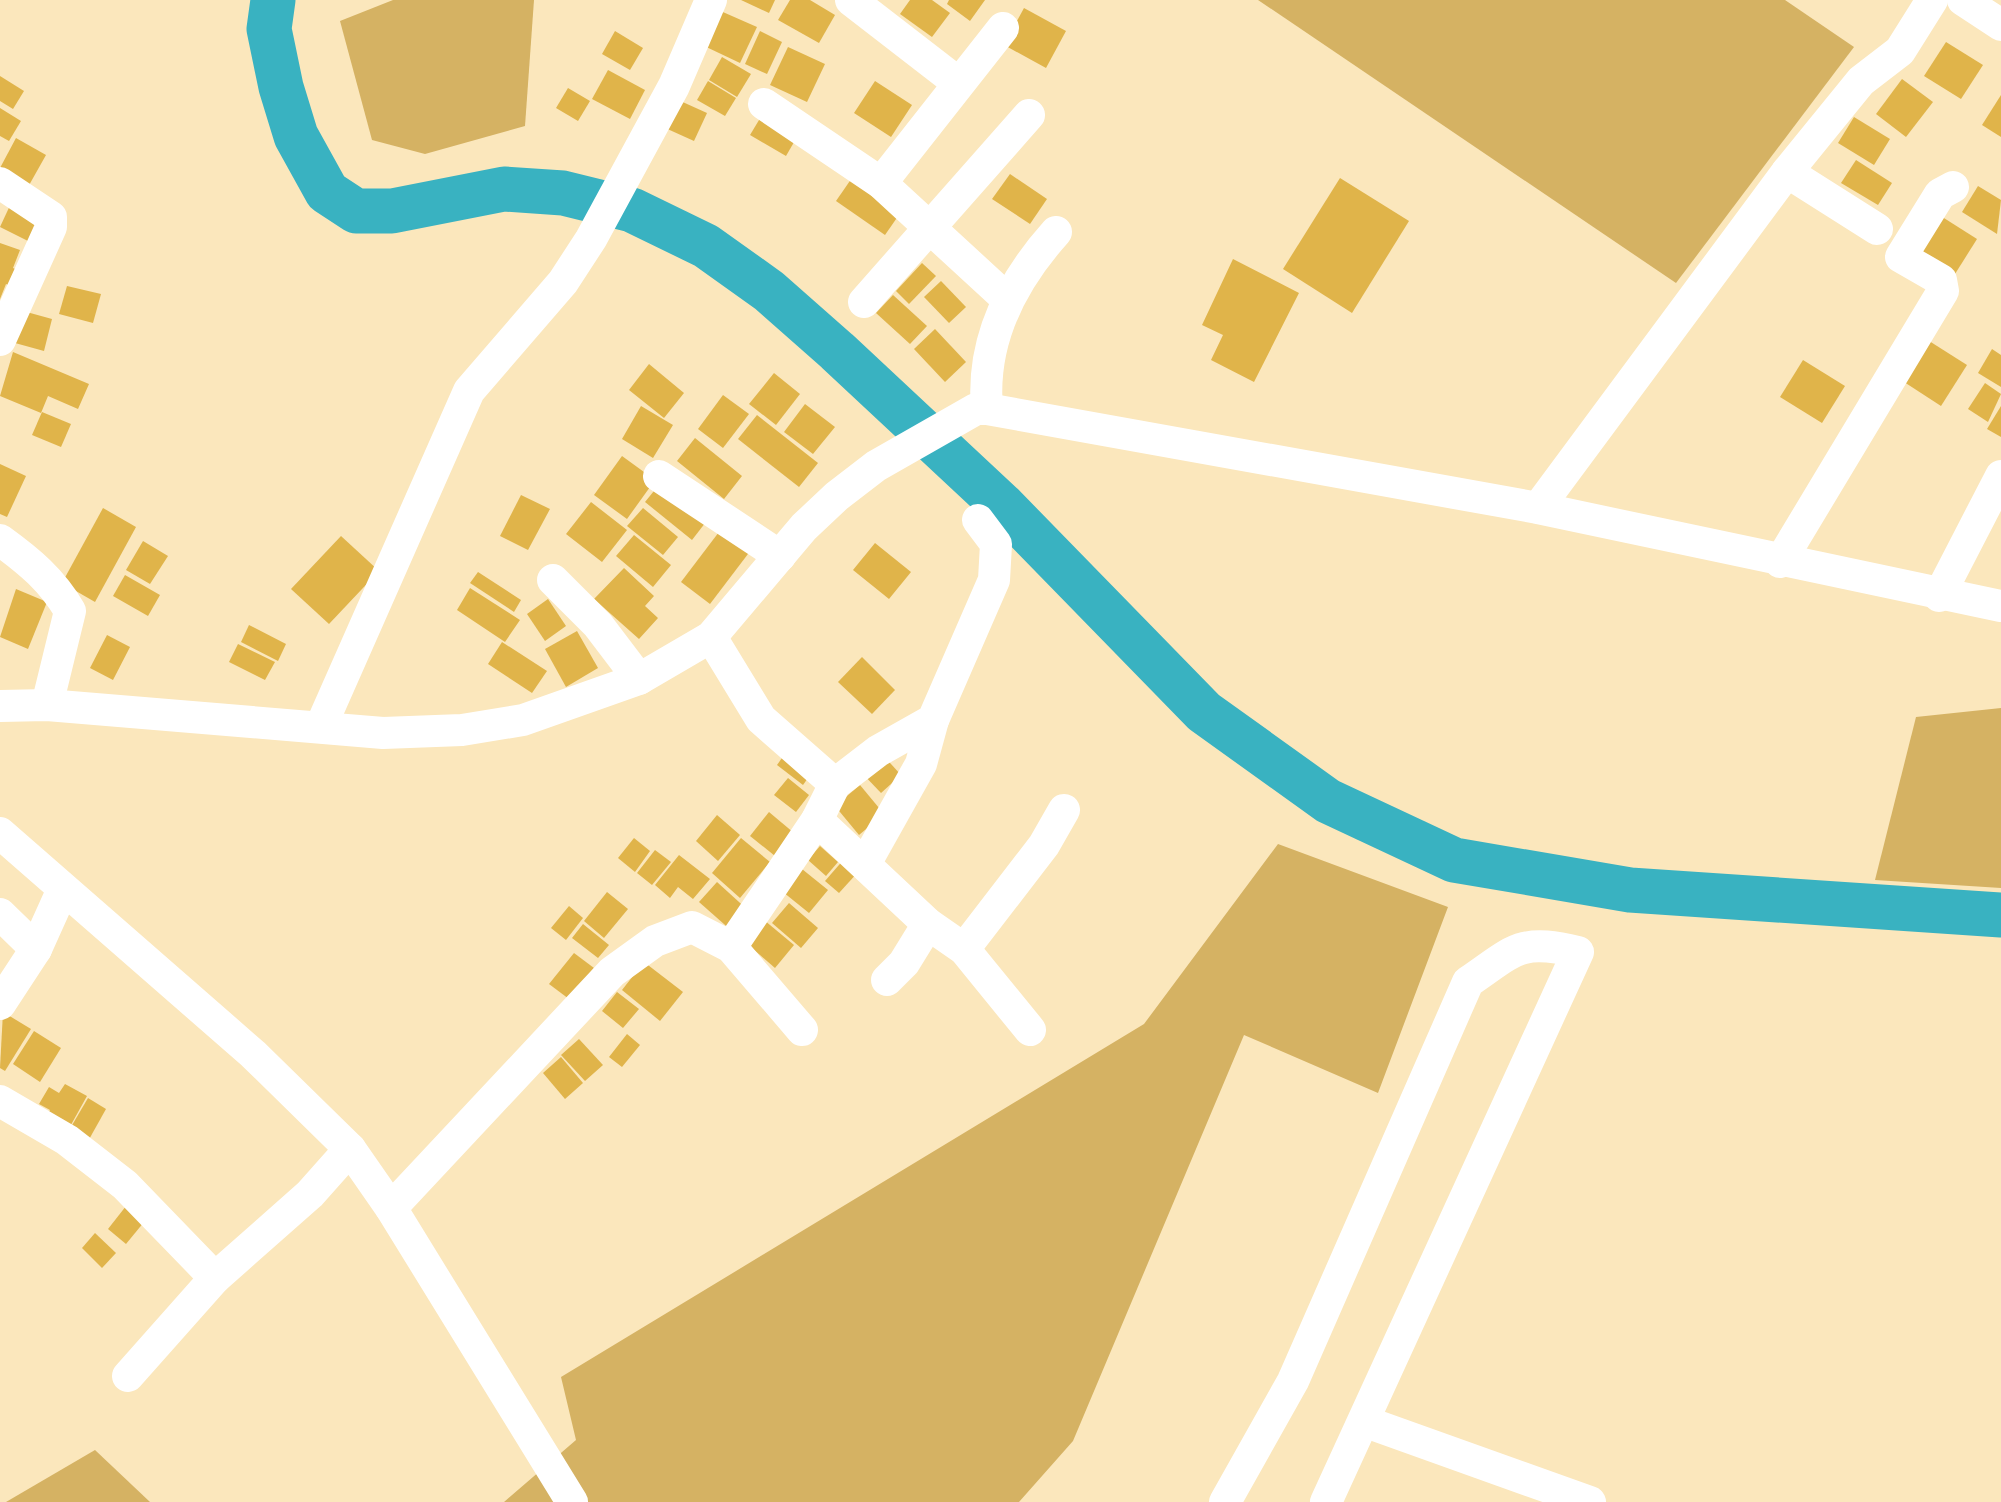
<svg xmlns="http://www.w3.org/2000/svg" width="2001" height="1502" font-family="'Fira Sans',sans-serif">
	<style>
		.green { fill: #d5b263 }
		.lines { fill: none; stroke-linecap: round; stroke-linejoin: round }
		.river { stroke: #39b2c1; stroke-width: 45 }
		.building { fill: #e0b44a }
		.minor { stroke: #fff; stroke-width: 32 }
	</style>
	<rect width="100%" height="100%" fill="#fbe7bc"/>
	<g class="green">
		<polygon points="393,0 534,0 525,126 425,154 372,140 340,21"/>
		<polygon points="1258,0 1785,0 1854,47 1676,283"/>
		<polygon points="2001,708 2001,888 1875,880 1916,717"/>
		<polygon points="1278,844 1448,907 1378,1093 1244,1035 1073,1441 1019,1502 504,1502 576,1440 561,1377 1144,1024"/>
		<polygon points="95,1450 150,1502 6,1502"/>
	</g>
	<g class="lines">
		<polyline class="river" points="273,0 269,29 281,87 296,136 327,192 356,211 392,211 504,189 563,193 632,210 706,246 769,291 837,351 1003,506 1204,712 1328,801 1454,860 1630,890 2001,915"/>
	</g>
	<g class="building">
		<polygon points="741,0 775,0 769,13"/>
		<polygon points="790,0 810,0 835,15 819,43 778,20"/>
		<polygon points="910,0 932,0 950,13 932,37 900,14"/>
		<polygon points="949,0 985,0 970,21 947,4"/>
		<polygon points="1024,8 1066,31 1046,68 1004,45"/>
		<polygon points="716,9 757,27 740,63 700,44"/>
		<polygon points="615,31 643,48 630,70 602,54"/>
		<polygon points="760,31 782,42 767,74 745,64"/>
		<polygon points="1946,42 1983,65 1961,99 1924,76"/>
		<polygon points="788,47 825,64 807,102 770,85"/>
		<polygon points="722,57 751,74 737,97 709,80"/>
		<polygon points="608,70 645,90 630,119 592,99"/>
		<polygon points="0,76 24,91 13,109 0,101"/>
		<polygon points="1902,79 1933,102 1906,137 1876,114"/>
		<polygon points="708,81 736,98 725,116 697,100"/>
		<polygon points="875,81 912,105 891,137 854,113"/>
		<polygon points="568,88 590,101 578,121 556,108"/>
		<polygon points="2001,95 2001,137 1982,125"/>
		<polygon points="676,99 707,113 694,141 663,127"/>
		<polygon points="0,108 21,121 9,141 0,136"/>
		<polygon points="765,110 801,130 786,156 750,135"/>
		<polygon points="1854,117 1890,139 1874,165 1838,143"/>
		<polygon points="16,138 46,155 28,187 0,168"/>
		<polygon points="1856,160 1892,183 1878,205 1841,183"/>
		<polygon points="1010,174 1047,199 1030,224 992,199"/>
		<polygon points="854,175 903,209 885,235 836,201"/>
		<polygon points="1340,178 1409,221 1352,313 1283,269"/>
		<polygon points="1978,186 2001,200 1997,234 1962,212"/>
		<polygon points="13,199 42,213 28,241 0,227"/>
		<polygon points="1936,213 1977,239 1955,274 1914,248"/>
		<polygon points="0,243 20,250 13,268 22,272 15,288 6,284 0,299"/>
		<polygon points="1233,259 1299,293 1254,382 1211,360 1223,335 1202,325"/>
		<polygon points="922,263 936,276 909,304 896,291"/>
		<polygon points="941,281 966,307 949,323 924,297"/>
		<polygon points="67,286 101,294 93,323 59,314"/>
		<polygon points="893,295 927,326 910,344 876,313"/>
		<polygon points="23,311 52,319 44,351 15,343"/>
		<polygon points="935,329 966,362 945,382 914,349"/>
		<polygon points="1926,339 1967,365 1941,406 1901,380"/>
		<polygon points="1992,349 2001,355 2001,387 1978,373"/>
		<polygon points="13,352 89,384 78,409 48,396 41,413 0,396"/>
		<polygon points="1803,360 1845,386 1822,423 1780,397"/>
		<polygon points="649,364 684,393 664,418 629,390"/>
		<polygon points="774,373 800,394 776,425 749,404"/>
		<polygon points="1985,383 2001,394 1988,422 1968,409"/>
		<polygon points="723,395 749,414 723,448 698,429"/>
		<polygon points="805,404 835,427 813,454 784,432"/>
		<polygon points="641,406 673,425 653,458 622,439"/>
		<polygon points="2001,406 2001,437 1987,429"/>
		<polygon points="42,412 71,424 61,447 32,435"/>
		<polygon points="757,415 818,463 799,487 738,439"/>
		<polygon points="695,438 742,476 724,499 677,461"/>
		<polygon points="622,456 655,480 627,519 594,495"/>
		<polygon points="0,464 26,476 7,517 0,514"/>
		<polygon points="662,481 709,518 692,540 645,502"/>
		<polygon points="521,495 550,509 528,550 500,536"/>
		<polygon points="591,502 627,530 602,562 566,534"/>
		<polygon points="103,508 136,527 95,602 62,583"/>
		<polygon points="643,508 678,537 663,555 627,526"/>
		<polygon points="722,528 751,550 710,604 681,582"/>
		<polygon points="634,535 671,565 653,587 616,556"/>
		<polygon points="341,536 379,571 329,624 291,589"/>
		<polygon points="143,541 168,556 150,584 126,570"/>
		<polygon points="875,543 911,572 889,599 853,570"/>
		<polygon points="624,568 654,596 645,606 658,618 639,639 594,599"/>
		<polygon points="478,572 521,600 514,612 470,583"/>
		<polygon points="125,575 160,595 148,616 113,596"/>
		<polygon points="470,588 520,620 505,642 457,610"/>
		<polygon points="16,589 47,602 28,649 0,637"/>
		<polygon points="548,599 566,626 545,641 527,614"/>
		<polygon points="249,625 286,644 278,661 241,642"/>
		<polygon points="577,631 598,668 566,687 545,649"/>
		<polygon points="107,635 130,647 113,680 90,668"/>
		<polygon points="502,642 547,671 532,693 488,664"/>
		<polygon points="238,644 275,662 265,680 229,662"/>
		<polygon points="862,657 895,690 872,714 838,682"/>
		<polygon points="789,748 815,768 803,785 777,765"/>
		<polygon points="881,753 901,775 881,793 861,772"/>
		<polygon points="788,778 809,795 796,812 774,795"/>
		<polygon points="860,785 884,814 859,835 835,806"/>
		<polygon points="769,812 794,833 775,856 750,836"/>
		<polygon points="717,815 740,835 718,861 696,841"/>
		<polygon points="634,838 650,851 635,872 618,858"/>
		<polygon points="741,838 770,862 740,898 712,873"/>
		<polygon points="820,846 838,862 826,876 808,860"/>
		<polygon points="655,850 671,862 652,885 637,873"/>
		<polygon points="679,855 710,879 693,899 678,887 670,898 655,885"/>
		<polygon points="845,858 859,871 839,893 825,881"/>
		<polygon points="802,869 828,890 809,913 783,892"/>
		<polygon points="717,882 750,912 733,932 699,902"/>
		<polygon points="607,892 628,909 604,938 584,921"/>
		<polygon points="789,903 818,928 801,948 772,923"/>
		<polygon points="569,906 583,918 566,940 551,928"/>
		<polygon points="764,920 794,945 775,968 745,942"/>
		<polygon points="583,924 609,945 598,958 572,938"/>
		<polygon points="574,953 594,968 569,999 549,984"/>
		<polygon points="644,962 683,992 660,1021 622,990"/>
		<polygon points="617,992 639,1009 623,1028 602,1011"/>
		<polygon points="3,1012 31,1029 5,1071 0,1068"/>
		<polygon points="34,1031 61,1048 40,1082 13,1064"/>
		<polygon points="627,1034 640,1045 622,1067 609,1057"/>
		<polygon points="579,1039 603,1065 585,1081 561,1055"/>
		<polygon points="561,1057 583,1083 565,1099 543,1073"/>
		<polygon points="65,1084 87,1096 67,1132 45,1120 50,1110 39,1104 49,1087 59,1093"/>
		<polygon points="88,1098 106,1109 87,1143 68,1132"/>
		<polygon points="130,1201 149,1216 126,1244 108,1229"/>
		<polygon points="95,1233 116,1253 102,1268 82,1248"/>
	</g>
	<g class="lines">
		<g class="minor">
			<polyline points="851,0 957,82"/>
			<polyline points="1963,0 2001,25"/>
			<polyline points="764,104 881,183 1006,298"/>
			<polyline points="1787,172 1877,229"/>
			<polyline points="0,183 51,217 51,227 0,340"/>
			<polyline points="881,183 1003,28"/>
			<polyline points="864,302 1029,115"/>
			<path d="M987,409C981,341 1012,281 1056,232"/>
			<polyline points="659,476 780,556"/>
			<polyline points="1538,508 1787,172 1861,81 1900,51 1932,0"/>
			<path d="M0,540C29,561 52,580 70,611L47,705"/>
			<polyline points="1780,562 1943,291 1941,280 1901,257 1940,194 1953,187"/>
			<polyline points="553,580 598,625 639,679"/>
			<polyline points="1939,596 2001,476"/>
			<polyline points="711,637 761,719 835,784"/>
			<polyline points="0,706 47,705 383,733 462,730 523,720 639,679 711,637 804,527 837,496 876,466 976,409 987,409 1538,508 2001,606"/>
			<polyline points="321,726 469,391 563,282 591,239 674,86 711,0"/>
			<polyline points="817,820 928,924 964,949 1030,1030"/>
			<polyline points="0,833 253,1054 350,1149 391,1208 572,1502"/>
			<polyline points="865,864 921,764 933,720"/>
			<polyline points="0,914 36,949"/>
			<polyline points="731,947 817,820 835,784 878,751 933,720 994,580 996,544 978,520"/>
			<polyline points="964,949 1044,845 1064,810"/>
			<polyline points="887,980 904,963 928,924"/>
			<polyline points="0,1004 36,949 63,889"/>
			<polyline points="0,1101 67,1140 125,1185 215,1278"/>
			<polyline points="391,1208 612,972 655,941 692,927 731,947 802,1030"/>
			<polyline points="128,1376 215,1278 310,1194 350,1149"/>
			<polyline points="1366,1422 1590,1502"/>
			<path d="M1225,1502L1293,1381L1468,982C1515,950 1519,938 1578,952L1326,1502"/>
		</g>
	</g>
</svg>
